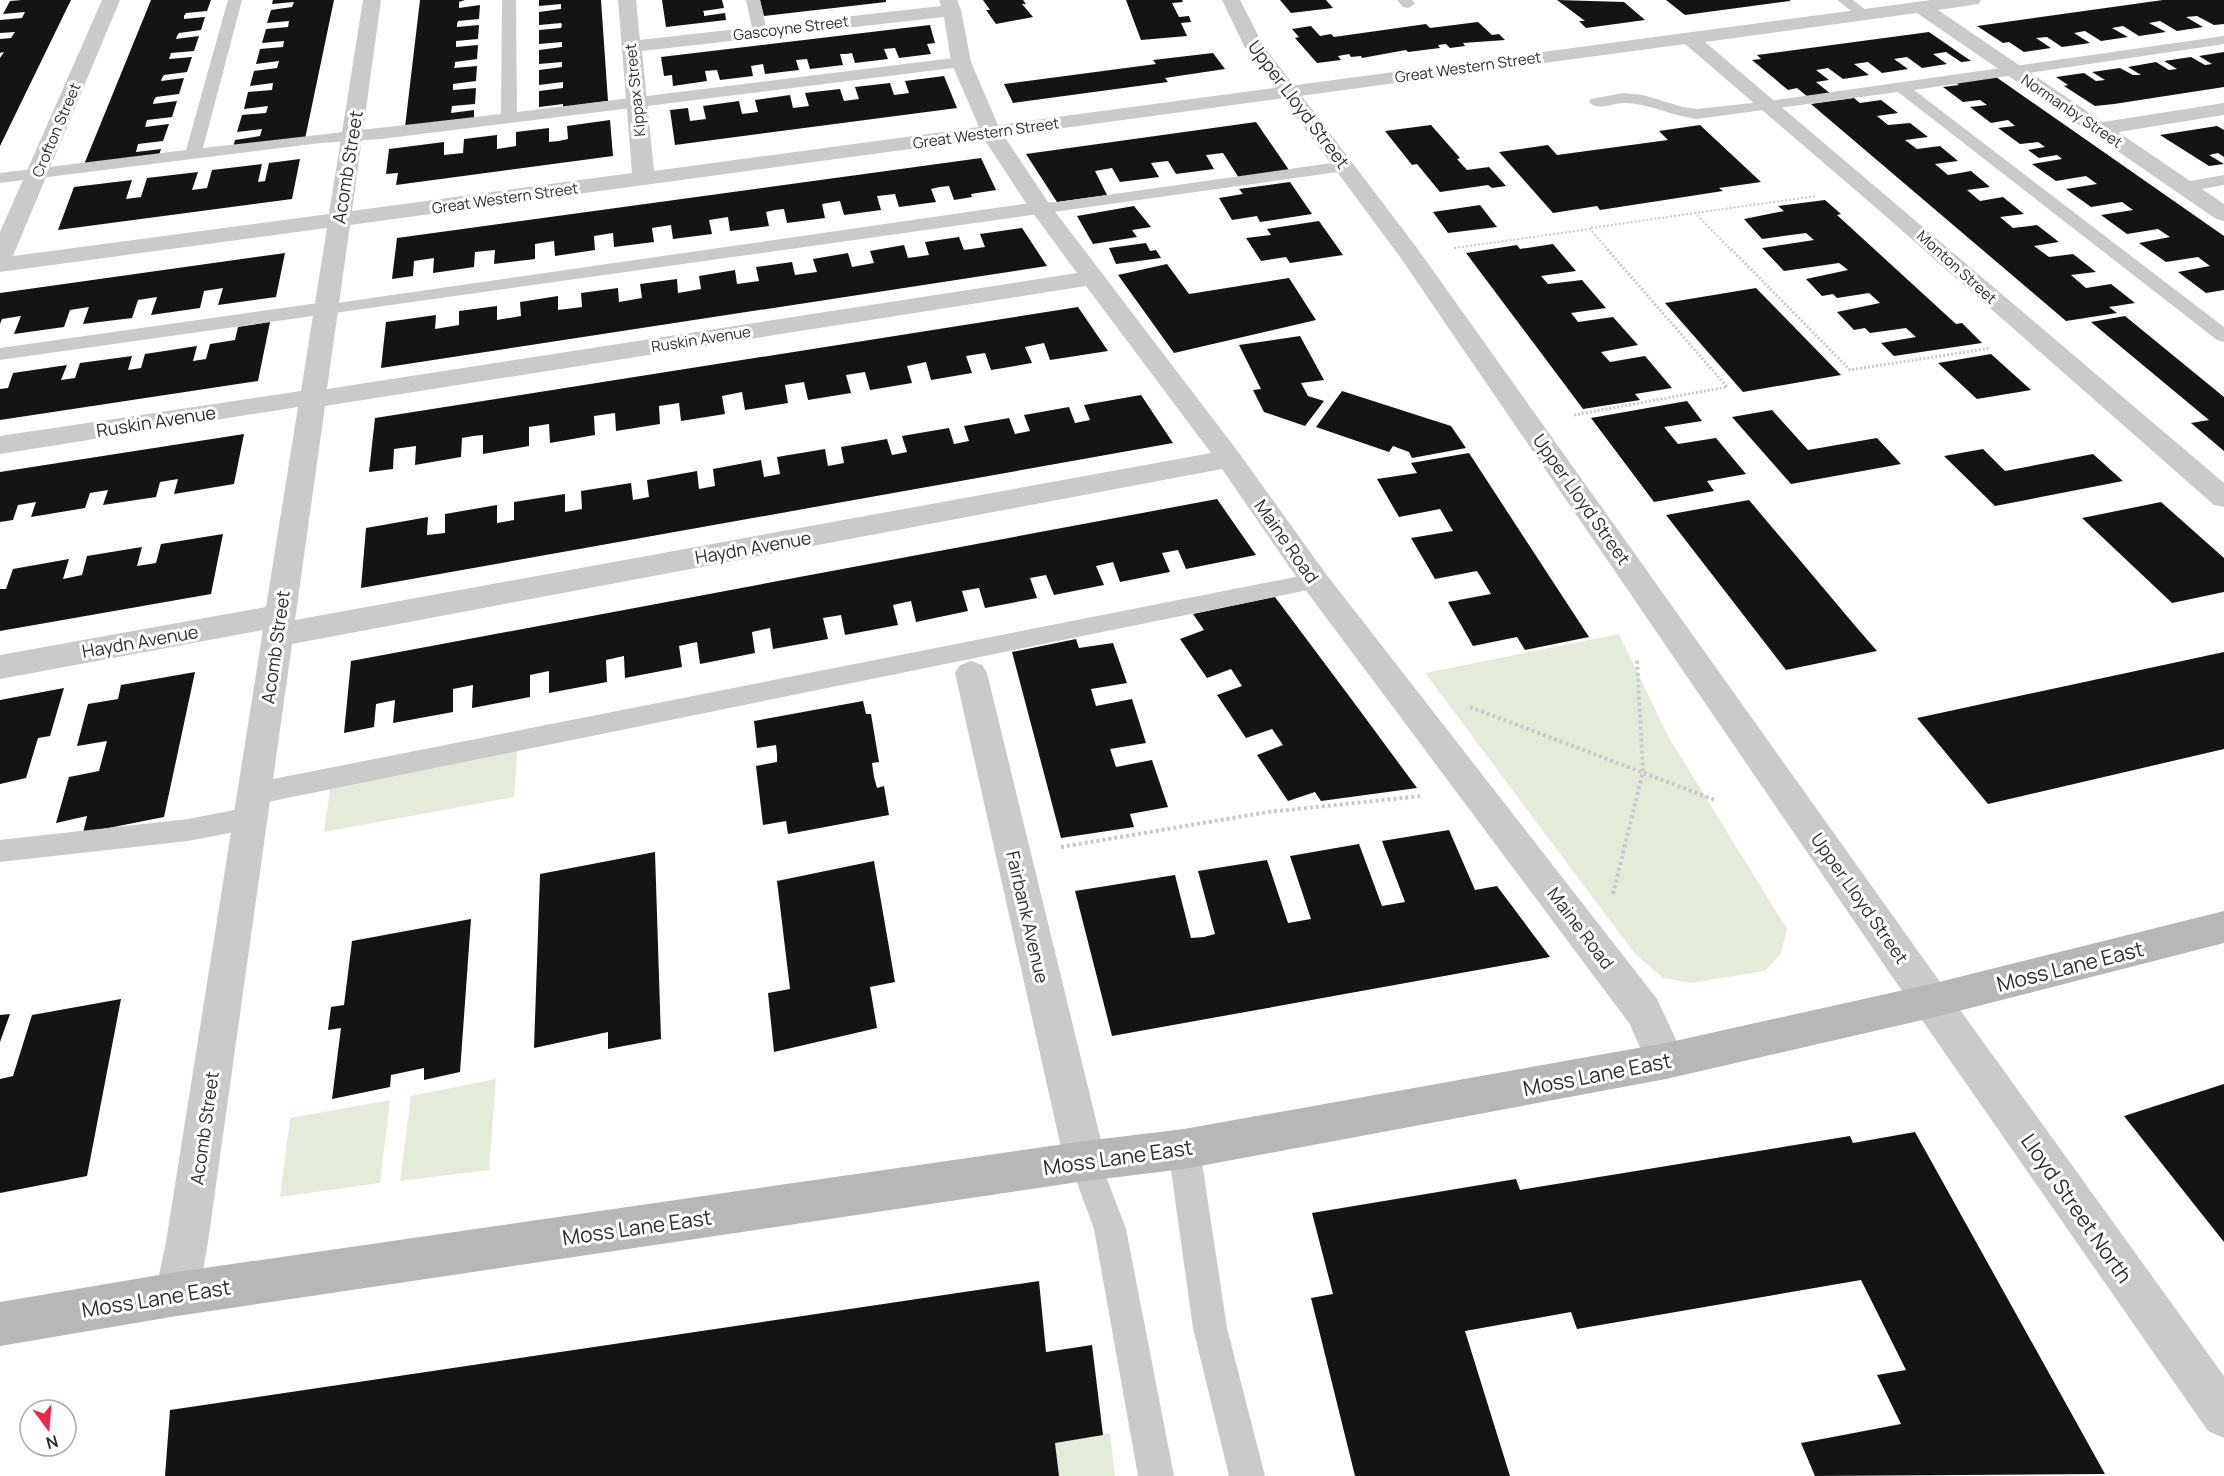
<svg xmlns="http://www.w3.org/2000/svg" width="2224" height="1476" font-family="Manrope,sans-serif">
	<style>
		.green { fill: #e5ebd9 }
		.building { fill: #141414 }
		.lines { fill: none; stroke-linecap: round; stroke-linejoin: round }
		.path-far2 { stroke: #cacaca; stroke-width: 2; stroke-dasharray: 2 2; stroke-linecap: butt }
		.path-far1 { stroke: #cacaca; stroke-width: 3; stroke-dasharray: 2 2; stroke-linecap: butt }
		.path { stroke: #cacaca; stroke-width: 4; stroke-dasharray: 3 3; stroke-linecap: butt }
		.service { fill: #cacaca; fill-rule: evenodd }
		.minor { fill: #cacaca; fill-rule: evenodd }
		.tertiary { fill: #cacaca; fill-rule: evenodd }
		.secondary { fill: #b7b7b7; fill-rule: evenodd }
		.labels { text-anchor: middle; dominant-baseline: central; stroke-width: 6; stroke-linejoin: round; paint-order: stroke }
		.far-street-label { font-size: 15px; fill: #2d2d2d; stroke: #fff }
		.street-label { font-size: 18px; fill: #2d2d2d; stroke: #fff }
		.near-street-label { font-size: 21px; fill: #2d2d2d; stroke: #fff }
	</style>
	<rect width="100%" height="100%" fill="#fff"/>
	<g class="green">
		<polygon points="1619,634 1668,736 1787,929 1781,954 1765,971 1691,983 1663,978 1635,954 1425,673"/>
		<polygon points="518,743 514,797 324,832 331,782"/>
		<polygon points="496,1079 489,1170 400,1181 411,1096"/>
		<polygon points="390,1100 380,1183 280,1197 290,1118"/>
		<polygon points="1110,1433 1115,1476 1059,1476 1055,1443"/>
	</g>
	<g class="building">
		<polygon points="22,0 71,0 0,146 0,58 4,52 0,53 0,39 11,38 15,32 0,33 0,20 22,18 25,12 3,14 10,1"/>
		<polygon points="151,0 211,0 207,11 186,13 184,16 184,19 205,17 201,30 179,33 177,36 176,39 199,36 194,51 171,53 169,59 192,57 187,72 164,75 162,78 161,81 184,78 179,94 156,97 154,100 153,104 177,101 172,117 147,120 145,127 169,124 163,141 138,144 136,152 161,149 158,158 83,167"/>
		<polygon points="273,0 334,0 305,139 233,148 235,140 260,136 262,129 237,132 242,115 266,113 268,106 244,109 248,92 272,90 273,83 250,86 254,71 277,68 279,61 256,64 260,49 283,47 284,41 262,43 266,29 288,27 289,21 267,23 271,10 292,7 294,2 272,4"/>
		<polygon points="420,0 465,0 459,2 459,8 480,5 479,19 458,21 457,24 457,27 479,25 478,39 456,41 456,47 478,45 477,59 455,62 455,65 454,68 477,66 476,81 453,84 453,90 476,88 475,104 452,106 451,113 474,110 474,119 405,127"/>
		<polygon points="539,0 601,0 608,101 563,107 563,104 539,107 539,91 563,88 563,82 539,85 539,70 562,67 562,62 539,64 539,50 562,47 562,42 539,44 539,30 561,28 562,25 561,23 539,25 539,12 561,9 561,4 539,6"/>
		<polygon points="662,0 722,0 724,8 703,11 704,13 704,16 725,13 726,20 666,27"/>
		<polygon points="760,0 886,0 886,2 764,16"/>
		<polygon points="983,0 1023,0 1026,4 1022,4 1033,17 996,24 986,10 990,10"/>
		<polygon points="1126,0 1182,0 1183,2 1172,3 1179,17 1189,16 1191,22 1181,23 1187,36 1141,40"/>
		<polygon points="1280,0 1326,0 1333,8 1291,13"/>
		<polygon points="1557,0 1624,2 1645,20 1586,28 1579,21 1585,21"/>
		<polygon points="1666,0 1790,0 1790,1 1685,15"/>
		<polygon points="2163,0 2224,0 2224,24 2214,25 2197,16 2186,17 2203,27 2177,31 2160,21 2149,23 2166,32 2139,36 2123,26 2112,28 2128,37 2101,41 2085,31 2074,33 2090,43 2062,47 2047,37 2036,38 2051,48 2024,52 2009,42 2003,43 1977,26"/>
		<polygon points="1478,22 1492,35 1499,34 1505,40 1463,43 1465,46 1450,48 1446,44 1438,45 1440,48 1408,52 1406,50 1362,58 1361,56 1351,57 1349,54 1338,56 1341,60 1317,63 1295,38 1299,37 1292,29 1311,26 1320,36 1331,34 1334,37 1426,24 1430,28"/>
		<polygon points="930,25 935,43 927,44 931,54 899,58 895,48 884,49 888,59 855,63 852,53 846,54 840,54 843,65 810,69 807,59 796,60 799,70 765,74 763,64 751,66 753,76 720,80 717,70 705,71 707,81 673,86 672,75 664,76 661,57"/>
		<polygon points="1929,32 1971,61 1961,62 1946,52 1933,54 1947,64 1922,68 1907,57 1894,59 1908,69 1882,73 1868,62 1854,64 1869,75 1843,79 1828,68 1816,70 1829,80 1816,82 1831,94 1808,97 1797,88 1788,90 1752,60 1761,59 1757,55"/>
		<polygon points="2224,52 2224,87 2114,104 2095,106 2064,86 2068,85 2056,77 2084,73 2096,81 2105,80 2092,72 2120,68 2133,75 2141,75 2128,67 2156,62 2169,70 2177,69 2164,61 2191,57 2205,65 2212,64 2199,56"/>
		<polygon points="1213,53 1225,69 1165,78 1168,82 1013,103 1004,84 1156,64 1153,60"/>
		<polygon points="944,76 957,108 675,145 670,110 688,108 690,121 706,119 703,106 739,101 742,114 758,112 755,100 790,95 793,108 809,106 805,93 840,89 844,101 851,100 859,99 855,87 890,83 894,95 909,93 905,81"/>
		<polygon points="1996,77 2224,236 2224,290 2206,293 2178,272 2210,266 2198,257 2166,262 2139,243 2170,237 2158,229 2127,234 2101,215 2133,210 2122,202 2091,207 2066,189 2097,184 2086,176 2056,181 2032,164 2062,159 2057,155 2039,158 2028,150 2045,147 2038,142 2020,144 1998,128 2015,126 2008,120 1991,123 1970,107 1987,105 1980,100 1963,102 1943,87 1959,85 1956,83"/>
		<polygon points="1854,98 1860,103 1881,100 1898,113 1877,116 1888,125 1910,123 1928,137 1905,140 1917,149 1940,146 1958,161 1935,164 1948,175 1971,171 1990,187 1967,190 1980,201 2003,197 2024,214 2000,217 2013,228 2037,225 2059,242 2034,246 2049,257 2073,254 2096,272 2071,275 2086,288 2111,284 2135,303 2109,307 2117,313 2066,321 1811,104"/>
		<polygon points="610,120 613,156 396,185 398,173 386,174 389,149 444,142 444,155 463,153 464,139 497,135 497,149 516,146 516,132 549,128 549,142 559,141 568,139 567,126"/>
		<polygon points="1256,122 1289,170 1239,178 1223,153 1206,155 1214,169 1176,174 1168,161 1151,163 1159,177 1120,182 1112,168 1095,171 1107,195 1057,202 1026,154"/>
		<polygon points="1431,125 1460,158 1457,159 1467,170 1489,167 1506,186 1492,188 1488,185 1440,192 1417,164 1412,165 1385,131"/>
		<polygon points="1700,125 1761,182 1719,188 1723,191 1600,210 1597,206 1553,213 1499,152 1548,145 1557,155 1668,140 1659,131"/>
		<polygon points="2217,126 2224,130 2224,157 2218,153 2209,155 2224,164 2209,166 2160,135"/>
		<polygon points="981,158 996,190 971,194 972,197 954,200 949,186 940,187 931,189 936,202 899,207 895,194 877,196 881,210 844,215 840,201 822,204 825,218 787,223 784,209 775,210 766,212 769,226 730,231 728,217 709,220 712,234 673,239 671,225 652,228 654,242 614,247 613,233 594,236 595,250 555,256 554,241 535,244 535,259 494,264 495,250 475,252 474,267 433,273 434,258 414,261 413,276 392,279 397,238"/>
		<polygon points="300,159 292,199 58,230 74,187 132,180 126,199 141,197 147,178 198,172 192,190 207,188 212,170 262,164 258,182 265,181 269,163"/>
		<polygon points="1290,182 1312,214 1260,222 1257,216 1232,220 1219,198 1243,194 1239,189"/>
		<polygon points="1825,200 1841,214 1837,215 1956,324 1962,323 1982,343 1894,356 1881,343 1916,337 1906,328 1870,333 1865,328 1854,330 1837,312 1880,303 1869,293 1837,298 1833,294 1822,296 1806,279 1848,270 1843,266 1839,263 1784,271 1762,248 1814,240 1806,233 1762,239 1744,219 1784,211 1778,206"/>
		<polygon points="1480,205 1497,227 1448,233 1433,212"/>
		<polygon points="1134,206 1151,227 1132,230 1137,237 1093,244 1077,216"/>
		<polygon points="1319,221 1343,255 1290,263 1286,257 1261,261 1246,238 1271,235 1267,229"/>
		<polygon points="1022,228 1047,266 381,368 386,322 436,315 435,329 459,325 459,311 497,306 497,320 521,316 520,302 558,296 558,310 582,307 581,293 618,288 619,302 642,298 640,284 677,279 678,293 701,289 699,276 735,270 737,284 759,281 756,267 792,262 795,275 817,272 813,259 848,253 852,267 874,263 870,251 904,245 908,258 929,255 925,242 959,237 964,250 985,247 980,234"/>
		<polygon points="1146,243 1150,251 1156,250 1161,258 1116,264 1109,248"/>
		<polygon points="1553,244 1576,271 1541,276 1548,284 1582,280 1606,308 1571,313 1575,318 1578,322 1613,317 1638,345 1601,352 1610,362 1645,356 1672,388 1635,394 1640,400 1583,409 1466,253 1517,245 1520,249"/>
		<polygon points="285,253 276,297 218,305 223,288 204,291 200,308 151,315 157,297 138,300 132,318 83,324 89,307 70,310 64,327 14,334 21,316 2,319 0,324 0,293"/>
		<polygon points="1167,264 1189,294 1289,278 1316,320 1174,353 1118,275"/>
		<polygon points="1756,288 1841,375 1743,392 1665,303"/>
		<polygon points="1078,307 1108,351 1050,360 1044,343 1025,347 1032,363 991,370 985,353 966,356 972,373 931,380 926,362 907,366 912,383 870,390 865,372 846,375 851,393 808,400 804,382 785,385 788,403 745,410 742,392 722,396 725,414 681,421 679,403 659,406 660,424 616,431 615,413 594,416 595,435 550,443 549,424 529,427 529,446 483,454 483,435 473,436 462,438 461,457 415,465 416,446 394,449 393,469 369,472 375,418"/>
		<polygon points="2125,316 2224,397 2224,451 2191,423 2209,420 2091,322"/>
		<polygon points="270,322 258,381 0,420 0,389 8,388 13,373 67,365 61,380 75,378 80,363 132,356 128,370 141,368 145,354 197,346 193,361 206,359 210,344 235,340 238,327"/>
		<polygon points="1300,336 1324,380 1301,383 1308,396 1324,401 1305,426 1264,412 1253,390 1261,389 1239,345"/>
		<polygon points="1991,354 2031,390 1977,399 1938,363"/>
		<polygon points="1342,391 1451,426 1466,448 1412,458 1409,452 1393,446 1389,452 1316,427"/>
		<polygon points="1141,395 1173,443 361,588 366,528 428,517 427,535 445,533 445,514 497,505 497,523 514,520 514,502 565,494 565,512 582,509 581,491 631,483 633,500 649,497 647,480 697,471 699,489 715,486 713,469 761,460 764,477 780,474 777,457 825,449 828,466 844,463 841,447 887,439 892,455 907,452 902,436 949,428 954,444 969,441 964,426 1009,418 1015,434 1030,431 1024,415 1069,407 1075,423 1090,420 1084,405"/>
		<polygon points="1687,401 1702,421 1664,427 1678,444 1716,438 1746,474 1707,481 1714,491 1654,502 1591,418"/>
		<polygon points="1772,410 1808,450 1877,438 1901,464 1791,484 1732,417"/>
		<polygon points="244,434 234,484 174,494 178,479 160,482 156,497 103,505 108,490 90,493 85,508 31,517 36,502 18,505 13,520 0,522 0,472"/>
		<polygon points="1983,449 2005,471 2093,454 2123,481 1995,506 1944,456"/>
		<polygon points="1469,453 1525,539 1589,637 1525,650 1517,637 1473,646 1448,602 1491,594 1477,571 1435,579 1411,538 1453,531 1440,509 1399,517 1377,479 1417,473 1411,463"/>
		<polygon points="1217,499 1256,555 1186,569 1178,550 1162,553 1170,572 1120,582 1113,562 1096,566 1104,585 1054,595 1046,575 1030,578 1037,598 985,608 979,588 962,591 968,611 916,622 911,601 893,605 898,625 845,635 841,615 823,618 828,639 773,649 770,628 752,632 755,653 700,664 697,642 679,646 682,667 625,678 624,656 606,660 607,682 549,693 549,671 530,675 530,697 472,708 473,685 453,689 453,712 393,723 395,700 376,704 374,727 344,733 351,661"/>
		<polygon points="1749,500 1857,628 1877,651 1786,670 1666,515"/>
		<polygon points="2161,502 2224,558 2224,592 2172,603 2082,518"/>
		<polygon points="223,534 211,594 0,631 0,589 6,589 13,569 69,559 63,579 82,575 87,556 142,547 137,566 156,563 161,544"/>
		<polygon points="1275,597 1358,708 1417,788 1321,801 1315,792 1288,801 1257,755 1283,745 1272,729 1246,738 1217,695 1242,686 1231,669 1207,678 1180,639 1204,630 1193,614"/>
		<polygon points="1076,639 1079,648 1113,643 1127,683 1091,689 1096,706 1132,699 1146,743 1110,749 1116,767 1152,760 1168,807 1130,814 1134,827 1061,838 1012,652"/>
		<polygon points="2224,652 2224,749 1988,804 1917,718"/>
		<polygon points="195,672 164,817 83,833 87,816 56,823 69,777 99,771 107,741 77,746 88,704 118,699 121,685"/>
		<polygon points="64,688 50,736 38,738 26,778 0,784 0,700"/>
		<polygon points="863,701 866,714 871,714 879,762 872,763 874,777 877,788 884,786 889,815 788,834 786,821 763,825 756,766 777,762 777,754 776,745 757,748 754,721"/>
		<polygon points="1449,830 1475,890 1497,886 1550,957 1112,1036 1075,891 1175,875 1191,938 1204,937 1215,934 1198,871 1267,860 1288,923 1311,919 1290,856 1359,844 1382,906 1405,902 1382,841"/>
		<polygon points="655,852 661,1039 608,1049 608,1032 534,1048 540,874"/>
		<polygon points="874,861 895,982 870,987 877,1028 774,1052 768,993 790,989 777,881"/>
		<polygon points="471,919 460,1072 424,1080 424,1068 391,1075 390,1087 332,1099 341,1028 328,1030 331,1007 344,1005 352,941"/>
		<polygon points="121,999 87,1176 0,1193 0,1079 13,1076 32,1015"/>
		<polygon points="10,1014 0,1042 0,1015"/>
		<polygon points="2224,1084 2224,1242 2124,1116"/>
		<polygon points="1915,1132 2105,1474 1815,1476 1801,1443 1901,1424 1877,1375 1906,1370 1861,1280 1577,1329 1571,1312 1465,1331 1510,1476 1355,1476 1311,1298 1333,1294 1312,1213 1516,1179 1520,1190 1850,1136 1853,1143"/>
		<polygon points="1039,1281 1046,1352 1092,1345 1103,1435 1055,1443 1059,1476 165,1476 170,1410"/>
	</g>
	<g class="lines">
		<g class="path-far2">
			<polyline points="1591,228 1695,213"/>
			<polyline points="1454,248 1590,229 1609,251"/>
			<polyline points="1732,251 1695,213 1816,196"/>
		</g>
		<g class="path-far1">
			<polyline points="1731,249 1850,370 1991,348"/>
			<polyline points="1574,415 1727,387 1607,249"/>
		</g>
		<g class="path">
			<polyline points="1470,707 1715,800"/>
			<polyline points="1061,847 1268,812 1422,796"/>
			<polyline points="1613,894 1643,771 1637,659"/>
		</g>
		<g class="service">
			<polygon points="228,0 242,0 203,148 501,114 502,0 516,0 517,112 961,57 969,62 961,67 381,139 321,143 0,183 0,173 186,150"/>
			<polygon points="746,0 760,0 767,32 765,35 755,35 753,32"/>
			<polygon points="1397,0 1412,0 1415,4 1408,8 1403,7"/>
			<polygon points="1837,0 1853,0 1871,14 1869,17 1859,17"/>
			<path d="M2224,36V44L1914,90L2224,327V342L2217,340L1898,92L1697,119C1673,116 1650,104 1626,103C1614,102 1598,112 1589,102L1591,99L1623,93L1643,95L1683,107L1697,109L1770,101Z"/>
			<polygon points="1346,161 1354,166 1352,170 0,360 0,348 325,302 330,304 1030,203 1058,202"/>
			<polygon points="2224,175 2224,185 2185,192 2179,191 2176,187 2179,183"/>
			<polygon points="1315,573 1323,575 1327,581 1323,587 253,805 244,801 240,794 244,787 253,783"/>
			<polygon points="250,807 259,810 263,818 259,826 250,829 188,841 0,862 0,840 188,819"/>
			<polygon points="1184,1134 1195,1138 1200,1149 1227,1328 1265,1476 1229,1476 1193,1328 1168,1149 1173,1138"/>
			<polygon points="1085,1145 1096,1150 1126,1229 1174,1476 1138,1476 1094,1229 1069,1161 1074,1150"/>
		</g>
		<g class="minor">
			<path d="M102,0H120L13,256L329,214L363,0H381L352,211L632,173L618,0H636L640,40L941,6L939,0H957L961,10L971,62L998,125L1931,0H1981L1979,4L1938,10L2103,122L2224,103V115L2118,132L2224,204V221L2216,219L1917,13L1705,42L2224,483V507L2214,505L1882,213L1685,44L1004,136L1050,205L1239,453L1326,574L1657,999L1686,1061L1680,1074L1666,1079L1652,1074L1629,1023L1304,588L1222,469L292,644L208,1242L199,1294L193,1310L177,1316L161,1310L155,1294L166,1242L263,630L0,679V655L266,607L298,407L0,454V436L301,391L327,228L0,272V232ZM944,17L951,62L979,127L654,171L642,51ZM984,139L1030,209L1077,273L327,389L350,225ZM1086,286L1211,453L295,620L325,406Z"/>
			<polygon points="971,661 982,665 987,673 1106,1161 1100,1175 1085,1181 1070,1175 1064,1161 955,673 960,665"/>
		</g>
		<polygon class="tertiary" points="1222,0 1240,0 1263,45 1417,248 1945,989 2224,1376 2224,1438 2208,1431 1917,1013 1400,257 1244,46"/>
		<polygon class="secondary" points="2224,911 2224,943 1931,1018 1666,1079 1184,1169 1085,1181 177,1316 0,1346 0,1302 177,1272 1085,1141 1184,1129 1666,1043 1931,984"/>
	</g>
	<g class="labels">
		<g class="far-street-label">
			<text transform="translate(791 28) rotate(-7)">Gascoyne Street</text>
			<text transform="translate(1468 67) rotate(-8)">Great Western Street</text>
			<text transform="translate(635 90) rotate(-96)">Kippax Street</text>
			<text transform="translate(2072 111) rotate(34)">Normanby Street</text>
			<text transform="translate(56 130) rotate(-67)">Crofton Street</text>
			<text transform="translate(986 133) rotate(-8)">Great Western Street</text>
			<text transform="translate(505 198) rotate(-8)">Great Western Street</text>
			<text transform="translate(1957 267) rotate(42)">Monton Street</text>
			<text transform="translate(701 339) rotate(-9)">Ruskin Avenue</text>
		</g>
		<g class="street-label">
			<text transform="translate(1299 104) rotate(53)">Upper Lloyd Street</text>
			<text transform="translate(347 167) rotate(-81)">Acomb Street</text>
			<text transform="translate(156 421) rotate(-9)">Ruskin Avenue</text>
			<text transform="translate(1582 499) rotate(55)">Upper Lloyd Street</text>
			<text transform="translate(1287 541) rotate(55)">Maine Road</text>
			<text transform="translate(753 547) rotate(-10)">Haydn Avenue</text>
			<text transform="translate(140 641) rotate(-10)">Haydn Avenue</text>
			<text transform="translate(275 647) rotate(-82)">Acomb Street</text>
			<text transform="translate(1860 898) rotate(55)">Upper Lloyd Street</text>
			<text transform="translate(1028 917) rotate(77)">Fairbank Avenue</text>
			<text transform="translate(1581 928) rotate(53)">Maine Road</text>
			<text transform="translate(204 1128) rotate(-82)">Acomb Street</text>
		</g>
		<g class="near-street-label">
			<text transform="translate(2070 966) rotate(-14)">Moss Lane East</text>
			<text transform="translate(1597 1074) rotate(-11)">Moss Lane East</text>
			<text transform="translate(1118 1157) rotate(-8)">Moss Lane East</text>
			<text transform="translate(2077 1208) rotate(55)">Lloyd Street North</text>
			<text transform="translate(637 1227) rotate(-8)">Moss Lane East</text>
			<text transform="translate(156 1298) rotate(-9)">Moss Lane East</text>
		</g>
	</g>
	<g transform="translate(48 1428) rotate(164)"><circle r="28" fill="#ffffff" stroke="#ababab" stroke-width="1.5"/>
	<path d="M0-4.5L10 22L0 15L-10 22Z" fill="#ea284b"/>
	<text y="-9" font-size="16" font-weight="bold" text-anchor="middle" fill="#2d2d2d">N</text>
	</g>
</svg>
